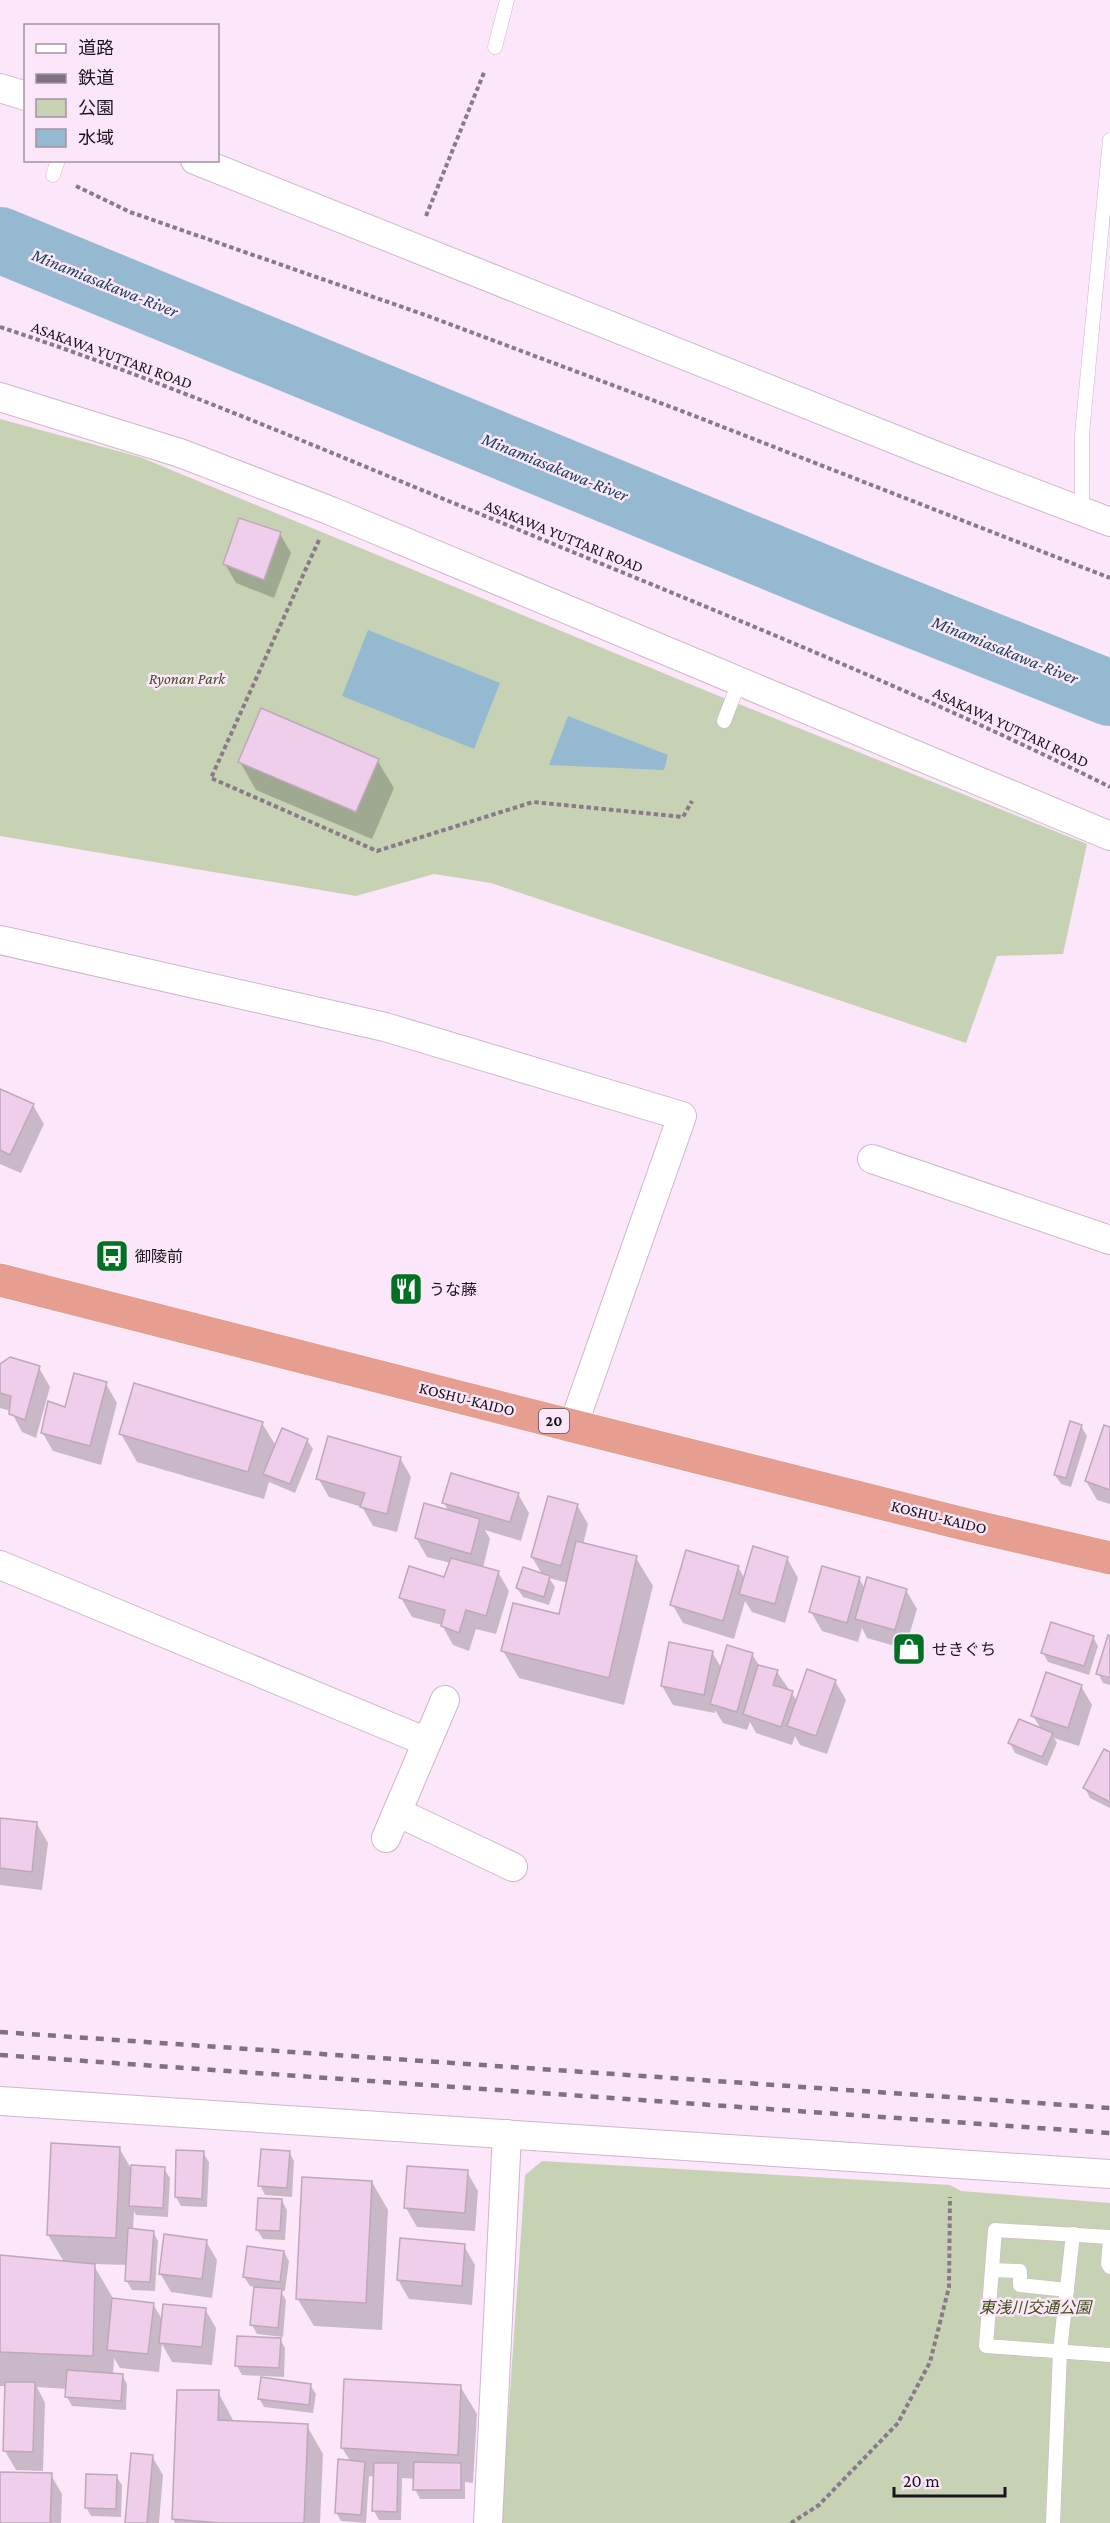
<svg xmlns="http://www.w3.org/2000/svg" width="1110" height="2523" font-family="'Crimson Pro','Noto Sans JP',serif">
	<style>
		.green { fill: #c7d2b4 }
		.water { fill: #96b9d2 }
		.shadow { fill: #0003 }
		.lines { fill: none; stroke-linecap: round; stroke-linejoin: round }
		.river { stroke: #96b9d2; stroke-width: 66 }
		.building { fill: #eeceea; stroke: #bfa7bc; stroke-width: 1.5 }
		.service-casing { stroke: #ceb6cb; stroke-width: 15 }
		.minor-casing { stroke: #ceb6cb; stroke-width: 30 }
		.trunk-casing { stroke: #fff; stroke-width: 34 }
		.path { stroke: #897a88; stroke-width: 4; stroke-dasharray: 4.5 3; stroke-linecap: butt }
		.service { stroke: #fff; stroke-width: 14 }
		.minor { stroke: #fff; stroke-width: 28 }
		.trunk { stroke: #e69e90; stroke-width: 33 }
		.rail { stroke: #7f717e; stroke-width: 4.5; stroke-dasharray: 8 8; stroke-linecap: butt }
		.labels { text-anchor: middle; dominant-baseline: central; stroke-width: 5; stroke-linejoin: round; paint-order: stroke }
		.shield { fill: #fce7fa; stroke: #5f535f; stroke-width: 1.5 }
		.shield-label { font-size: 15px; font-weight: bold; fill: #1c141c }
		.street-label { font-size: 16px; fill: #1c141c; stroke: #fce7fa }
		.park-label { font-size: 16px; font-style: italic; fill: #405018; stroke: #fce7fa }
		.poi-label { font-size: 16px; fill: #1c141c; stroke: #fce7fa; text-anchor: start }
		.water-label { font-size: 18px; font-style: italic; fill: #143f5a; stroke: #fce7fa }
	</style>
	<rect width="100%" height="100%" fill="#fce7fa"/>
	<g class="green">
		<polygon points="0,419 140,457 719,696 1087,844 1063,954 997,956 966,1043 491,883 434,874 356,896 0,836"/>
		<polygon points="542,2161 950,2185 961,2191 1110,2203 1110,2523 501,2523 525,2175"/>
	</g>
	<g class="water">
		<polygon points="368,630 500,683 474,749 342,696"/>
		<polygon points="568,716 668,755 664,770 549,765"/>
	</g>
	<g class="shadow">
		<polygon points="280,534 291,553 274,598 236,583 225,564"/>
		<polygon points="377,760 394,788 372,839 256,790 240,762"/>
		<polygon points="0,1090 33,1105 44,1124 21,1173 0,1164"/>
		<polygon points="0,1365 39,1368 50,1387 36,1438 22,1432 11,1411 0,1408"/>
		<polygon points="106,1384 117,1403 101,1465 53,1451 42,1432"/>
		<polygon points="262,1423 276,1446 307,1440 313,1449 295,1493 269,1482 264,1499 137,1462 121,1434"/>
		<polygon points="1081,1426 1087,1436 1071,1487 1061,1484 1055,1475"/>
		<polygon points="1110,1429 1110,1504 1097,1500 1086,1481"/>
		<polygon points="400,1458 411,1477 397,1532 373,1526 362,1507 329,1497 318,1478"/>
		<polygon points="518,1494 529,1513 521,1541 485,1530 490,1539 483,1568 498,1572 509,1591 496,1634 476,1629 469,1651 453,1645 442,1625 412,1617 401,1598 445,1578 451,1563 427,1557 416,1538 449,1512 444,1503"/>
		<polygon points="577,1505 588,1524 583,1545 636,1558 653,1586 624,1705 519,1678 503,1651 560,1616 568,1583 549,1578 555,1587 549,1605 523,1597 517,1588 543,1576 532,1557"/>
		<polygon points="787,1558 798,1578 785,1623 752,1612 745,1601 734,1639 683,1623 672,1604 738,1567 745,1579"/>
		<polygon points="859,1578 865,1589 906,1590 917,1609 905,1649 867,1638 862,1628 858,1642 822,1631 811,1612"/>
		<polygon points="1093,1637 1098,1646 1089,1675 1048,1662 1043,1653"/>
		<polygon points="1110,1638 1110,1676 1103,1674 1103,1677 1110,1679 1110,1685 1103,1683 1098,1673"/>
		<polygon points="712,1652 722,1669 752,1654 760,1667 777,1672 797,1701 835,1681 846,1700 827,1754 800,1745 795,1736 792,1745 756,1733 750,1722 747,1730 723,1723 715,1710 715,1713 673,1705 662,1686"/>
		<polygon points="1081,1686 1092,1705 1079,1746 1054,1738 1057,1743 1047,1766 1015,1753 1010,1743 1041,1729 1033,1716"/>
		<polygon points="1110,1754 1110,1808 1090,1798 1085,1788"/>
		<polygon points="0,1819 37,1824 48,1843 42,1890 0,1885"/>
		<polygon points="119,2148 132,2170 164,2169 170,2178 168,2217 136,2215 134,2211 133,2230 153,2232 158,2241 155,2291 132,2290 126,2280 127,2265 93,2264 114,2300 153,2304 163,2321 205,2309 216,2328 212,2365 172,2362 162,2344 159,2372 120,2368 114,2358 113,2375 122,2375 127,2384 126,2410 72,2406 67,2397 67,2389 37,2387 45,2403 43,2471 16,2470 5,2451 7,2386 0,2386 0,2256 64,2262 48,2235"/>
		<polygon points="289,2152 294,2161 292,2197 265,2195 260,2185"/>
		<polygon points="203,2153 209,2162 207,2207 181,2206 176,2197"/>
		<polygon points="467,2172 478,2191 475,2231 417,2227 406,2208"/>
		<polygon points="372,2182 388,2210 382,2330 314,2326 297,2298"/>
		<polygon points="282,2201 287,2210 285,2240 263,2239 257,2230"/>
		<polygon points="206,2241 217,2260 212,2298 171,2292 160,2273"/>
		<polygon points="464,2246 475,2265 472,2305 409,2299 398,2280"/>
		<polygon points="284,2252 289,2261 285,2291 280,2290 286,2300 283,2337 257,2334 252,2325 255,2287 250,2286 244,2277"/>
		<polygon points="280,2339 285,2348 284,2377 242,2375 237,2366"/>
		<polygon points="310,2385 316,2394 313,2413 264,2407 259,2398"/>
		<polygon points="460,2386 477,2414 473,2483 465,2482 465,2499 420,2499 415,2489 415,2479 402,2478 401,2520 379,2520 374,2511 375,2477 369,2476 366,2523 341,2521 336,2512 351,2462 342,2448"/>
		<polygon points="218,2392 234,2422 307,2426 323,2454 320,2523 175,2523 173,2519"/>
		<polygon points="152,2456 163,2475 159,2523 127,2523"/>
		<polygon points="51,2475 62,2494 61,2523 0,2523 0,2490"/>
		<polygon points="116,2476 122,2485 121,2517 91,2516 86,2507"/>
	</g>
	<g class="lines">
		<polyline class="river" points="0,240 861,594 1110,693"/>
	</g>
	<g class="building">
		<polygon points="239,518 281,532 264,580 223,564"/>
		<polygon points="261,708 379,759 356,812 238,762"/>
		<polygon points="0,1089 34,1104 10,1155 0,1150"/>
		<polygon points="10,1357 40,1366 25,1420 9,1414 11,1396 0,1393 0,1364"/>
		<polygon points="74,1373 107,1382 90,1446 41,1433 48,1401 65,1407"/>
		<polygon points="134,1383 263,1422 248,1472 119,1434"/>
		<polygon points="1070,1421 1082,1425 1066,1478 1054,1475"/>
		<polygon points="1104,1425 1110,1427 1110,1490 1085,1481"/>
		<polygon points="282,1428 308,1439 290,1484 263,1474"/>
		<polygon points="328,1436 401,1457 387,1514 360,1507 365,1493 316,1479"/>
		<polygon points="451,1473 519,1493 510,1522 442,1503"/>
		<polygon points="548,1496 578,1504 561,1566 531,1557"/>
		<polygon points="424,1503 480,1519 471,1554 415,1538"/>
		<polygon points="576,1541 637,1556 609,1678 501,1651 513,1603 559,1614"/>
		<polygon points="753,1546 788,1557 775,1604 739,1594"/>
		<polygon points="686,1550 739,1566 723,1621 670,1605"/>
		<polygon points="451,1558 499,1571 486,1616 466,1610 459,1633 441,1626 445,1610 399,1598 409,1566 444,1577"/>
		<polygon points="822,1566 860,1577 847,1623 809,1612"/>
		<polygon points="523,1567 550,1576 544,1597 516,1588"/>
		<polygon points="867,1577 907,1589 895,1630 855,1619"/>
		<polygon points="1051,1622 1094,1636 1084,1666 1041,1653"/>
		<polygon points="1108,1635 1110,1636 1110,1678 1096,1674"/>
		<polygon points="669,1642 713,1651 704,1695 661,1686"/>
		<polygon points="727,1645 753,1653 737,1712 710,1704"/>
		<polygon points="758,1665 778,1670 773,1685 793,1691 781,1727 743,1714"/>
		<polygon points="807,1669 836,1680 816,1736 787,1726"/>
		<polygon points="1046,1672 1082,1685 1068,1728 1031,1716"/>
		<polygon points="1019,1719 1053,1733 1042,1757 1008,1743"/>
		<polygon points="1104,1749 1110,1752 1110,1802 1083,1788"/>
		<polygon points="0,1818 37,1822 32,1872 0,1868"/>
		<polygon points="51,2143 120,2147 116,2238 47,2235"/>
		<polygon points="261,2149 290,2151 287,2188 258,2186"/>
		<polygon points="176,2150 204,2151 202,2199 175,2197"/>
		<polygon points="131,2165 165,2167 163,2208 129,2206"/>
		<polygon points="407,2166 468,2170 465,2213 404,2208"/>
		<polygon points="302,2177 372,2181 366,2303 296,2299"/>
		<polygon points="258,2198 282,2199 280,2231 256,2230"/>
		<polygon points="128,2228 154,2231 150,2282 125,2281"/>
		<polygon points="164,2234 207,2240 202,2279 159,2274"/>
		<polygon points="400,2238 465,2244 462,2286 397,2280"/>
		<polygon points="247,2246 284,2251 280,2282 243,2277"/>
		<polygon points="0,2255 95,2264 93,2356 0,2352"/>
		<polygon points="254,2287 282,2289 278,2328 250,2325"/>
		<polygon points="112,2298 154,2303 148,2354 107,2350"/>
		<polygon points="163,2304 206,2308 202,2347 159,2343"/>
		<polygon points="237,2336 281,2338 279,2368 235,2366"/>
		<polygon points="67,2370 123,2374 121,2401 65,2397"/>
		<polygon points="261,2377 311,2384 309,2405 258,2399"/>
		<polygon points="344,2379 461,2385 458,2455 341,2448"/>
		<polygon points="5,2382 35,2382 33,2452 3,2451"/>
		<polygon points="177,2390 219,2390 218,2420 308,2424 304,2523 220,2523 172,2519"/>
		<polygon points="131,2453 153,2455 147,2523 125,2523"/>
		<polygon points="338,2459 365,2462 361,2515 335,2513"/>
		<polygon points="414,2462 461,2463 461,2490 413,2490"/>
		<polygon points="374,2463 398,2463 397,2512 372,2511"/>
		<polygon points="0,2472 52,2473 50,2523 0,2523"/>
		<polygon points="86,2474 117,2475 116,2509 85,2508"/>
	</g>
	<g class="lines">
		<defs>
			<g id="service">
				<polyline points="495,47 507,0"/>
				<polyline points="53,175 58,160"/>
				<polyline points="1082,511 1082,434 1110,140"/>
				<polyline points="724,721 739,682"/>
				<polyline points="1110,2237 995,2230 986,2346 1110,2355"/>
				<polyline points="1110,2238 1108,2264 1110,2267"/>
				<polyline points="992,2270 1020,2271 1020,2285 1067,2290"/>
				<polyline points="1053,2523 1060,2351 1073,2234"/>
			</g>
			<g id="minor">
				<polyline points="0,88 26,96"/>
				<polyline points="195,160 939,457 1110,522"/>
				<polyline points="0,397 180,453 331,511 1110,836"/>
				<polyline points="0,940 385,1027 682,1116 573,1426"/>
				<polyline points="872,1159 1110,1240"/>
				<polyline points="0,1565 427,1742"/>
				<polyline points="397,1812 513,1867"/>
				<polyline points="386,1838 445,1700"/>
				<polyline points="0,2101 1110,2174"/>
				<polyline points="488,2523 507,2134"/>
			</g>
			<polyline id="trunk" points="0,1280 573,1426 964,1524 1110,1558"/>
		</defs>
		<use href="#service" class="service-casing"/>
		<use href="#minor" class="minor-casing"/>
		<use href="#trunk" class="trunk-casing"/>
		<g class="path">
			<polyline points="76,186 130,212 428,316 687,413 1110,578"/>
			<polyline points="426,216 485,70"/>
			<path d="M0,327C174,384 342,458 512,527C713,610 916,690 1110,787"/>
			<polyline points="319,540 211,778 377,851 533,802 683,817 692,801"/>
			<polyline points="791,2523 819,2505 898,2423 930,2362 949,2287 950,2197"/>
		</g>
		<use href="#service" class="service"/>
		<use href="#minor" class="minor"/>
		<use href="#trunk" class="trunk"/>
		<g class="rail">
			<polyline points="0,2032 1110,2108"/>
			<polyline points="0,2055 1110,2133"/>
		</g>
	</g>
	<defs>
		<symbol id="bus-square" viewBox="-11 -11 22 22"><rect x="-9" y="-9" width="18" height="18" rx="4" fill="#017022" stroke="#fce7fa"/><path d="M-5-6H5V4H4V6H2V4H-2V6H-4V4H-5ZM-3.5-4V0h7V-4ZM-3.5 1.2v1.5H-2V1.2ZM2 1.2v1.5H3.5V1.2Z" fill="#fff"/></symbol>
		<symbol id="restaurant-square" viewBox="-11 -11 22 22"><rect x="-9" y="-9" width="18" height="18" rx="4" fill="#017022" stroke="#fce7fa"/><path d="M-5-6h1v4h1v-4h1v4h1v-4h1v5L-1.5 .5V6h-2V.5L-5-1ZM5-6V6H3V1.5H1.5Q1.5-4 5-6Z" fill="#fff"/></symbol>
		<symbol id="shop-square" viewBox="-11 -11 22 22"><rect x="-9" y="-9" width="18" height="18" rx="4" fill="#017022" stroke="#fce7fa"/><path d="M-5-2.5h2.3a2.7 3.5 0 0 1 5.4 0H5L5.5 6h-11ZM-1.5-2.5h3a1.5 2.3 0 0 0-3 0Z" fill="#fff"/></symbol>
	</defs>
	<g fill-rule="evenodd">
		<use href="#bus-square" x="93" y="1237" width="38" height="38"/>
		<use href="#restaurant-square" x="387" y="1270" width="38" height="38"/>
		<use href="#shop-square" x="890" y="1630" width="38" height="38"/>
	</g>
	<g class="labels">
		<rect class="shield" x="539" y="1409" width="30" height="24" rx="4.5"/>
		<g class="shield-label">
			<text x="554" y="1421">20</text>
		</g>
		<g class="street-label">
			<text transform="translate(112 355) rotate(20)">ASAKAWA YUTTARI ROAD</text>
			<text transform="translate(564 536) rotate(22)">ASAKAWA YUTTARI ROAD</text>
			<text transform="translate(1011 727) rotate(25)">ASAKAWA YUTTARI ROAD</text>
			<text transform="translate(467 1399) rotate(14)">KOSHU-KAIDO</text>
			<text transform="translate(939 1517) rotate(14)">KOSHU-KAIDO</text>
		</g>
		<g class="park-label">
			<text x="187" y="678">Ryonan Park</text>
			<text x="1035" y="2307">東浅川交通公園</text>
		</g>
		<g class="poi-label">
			<text x="135" y="1256">御陵前</text>
			<text x="429" y="1289">うな藤</text>
			<text x="932" y="1649">せきぐち</text>
		</g>
		<g class="water-label">
			<text transform="translate(105 283) rotate(22)">Minamiasakawa-River</text>
			<text transform="translate(555 467) rotate(22)">Minamiasakawa-River</text>
			<text transform="translate(1005 650) rotate(22)">Minamiasakawa-River</text>
		</g>
	</g>
	<rect x="24" y="24" width="195" height="138" fill="#fce7fa" stroke="#a293a1" stroke-width="1.5"/>
	<rect x="36" y="44" width="30" height="9" fill="#ffffff" stroke="#a293a1" stroke-width="1.5"/>
	<text x="78" y="54" font-size="18" fill="#1c141c">道路</text>
	<rect x="36" y="74" width="30" height="9" fill="#7f717e" stroke="#a293a1" stroke-width="1.5"/>
	<text x="78" y="84" font-size="18" fill="#1c141c">鉄道</text>
	<rect x="36" y="99" width="30" height="18" fill="#c7d2b4" stroke="#a293a1" stroke-width="1.5"/>
	<text x="78" y="114" font-size="18" fill="#1c141c">公園</text>
	<rect x="36" y="129" width="30" height="18" fill="#96b9d2" stroke="#a293a1" stroke-width="1.5"/>
	<text x="78" y="144" font-size="18" fill="#1c141c">水域</text>
	<path d="M894 2487v9h111v-9" fill="none" stroke="#1c141c" stroke-width="3"/>
	<text x="903" y="2487" font-size="18" fill="#1c141c" stroke="#fce7fa" stroke-width="4.5" paint-order="stroke">20 m</text>
</svg>
